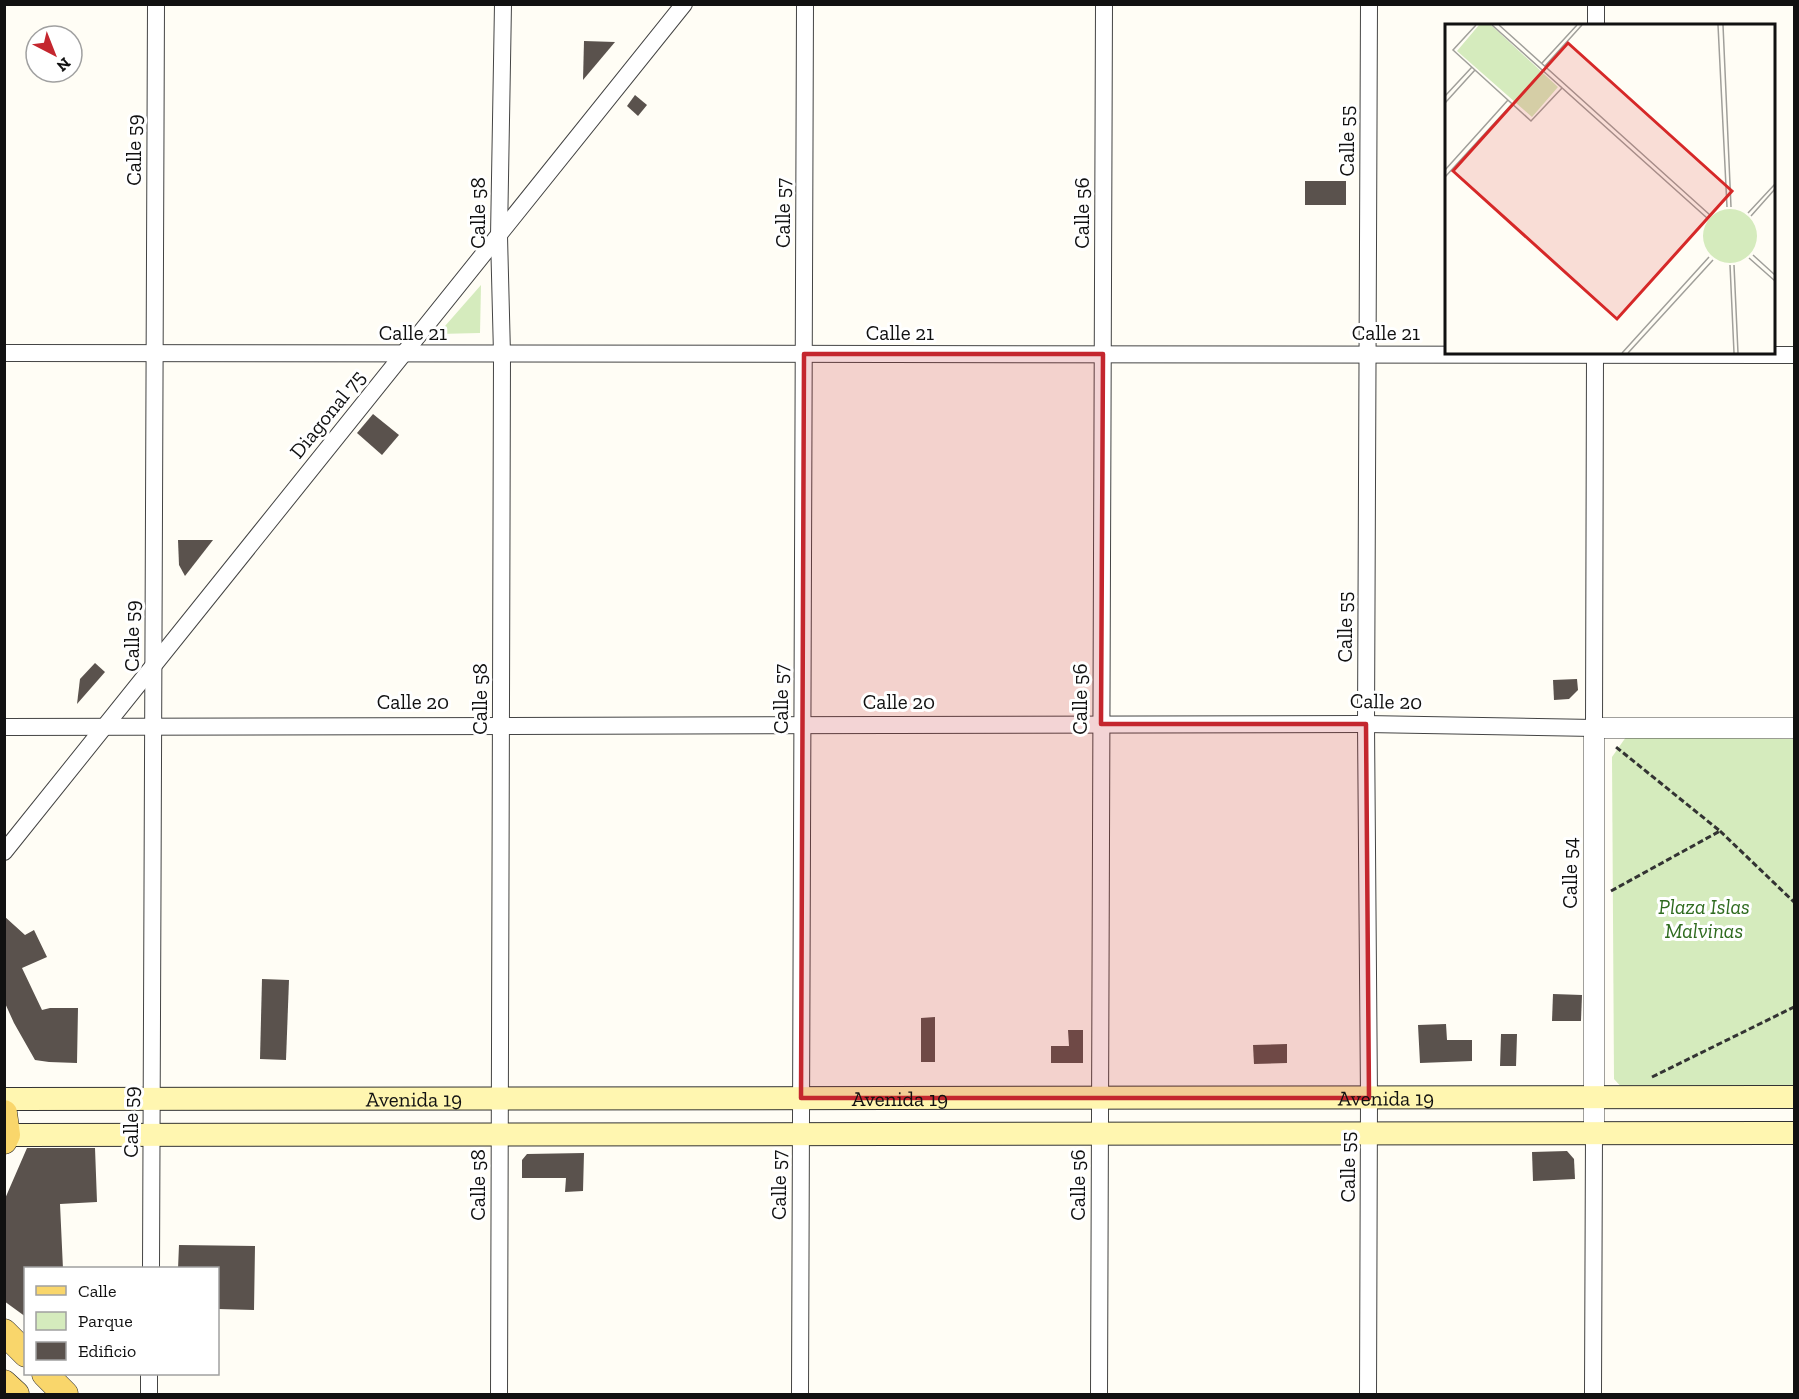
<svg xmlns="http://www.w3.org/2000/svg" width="1799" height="1399" font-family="'Zilla Slab',serif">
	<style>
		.green { fill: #d5ebbd }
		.building { fill: #5a524d }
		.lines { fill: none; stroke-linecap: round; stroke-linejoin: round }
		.minor-casing { stroke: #444; stroke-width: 18 }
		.tertiary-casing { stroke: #444; stroke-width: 21 }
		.secondary-casing { stroke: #333; stroke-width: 24 }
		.primary-casing { stroke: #222; stroke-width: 27 }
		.path { stroke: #333; stroke-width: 3; stroke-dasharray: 6 3; stroke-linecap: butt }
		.minor { stroke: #fff; stroke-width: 16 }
		.tertiary { stroke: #fff; stroke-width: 20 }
		.secondary { stroke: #fff6b0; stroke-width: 22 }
		.primary { stroke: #f9d66b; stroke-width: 26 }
		.marked { fill: #c4262e; fill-opacity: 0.2; stroke: #c4262e; stroke-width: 4.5; stroke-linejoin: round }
		.labels { text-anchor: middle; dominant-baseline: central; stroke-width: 6; stroke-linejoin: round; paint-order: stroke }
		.street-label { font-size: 21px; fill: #111; stroke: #fff }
		.park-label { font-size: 21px; font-style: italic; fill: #2f6b1f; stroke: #fff }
		.inset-road { fill: none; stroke: #a09f9a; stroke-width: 1.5 }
		.view { fill: #d62828; fill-opacity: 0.15; stroke: #d62828; stroke-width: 3 }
		.inset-edge { fill: none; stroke: #111; stroke-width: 3 }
	</style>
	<rect width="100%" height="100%" fill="#fffdf5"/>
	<g class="green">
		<polygon points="481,285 480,333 438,334"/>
		<polygon points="1626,737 1794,739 1794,1091 1624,1090 1614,1079 1612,757"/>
	</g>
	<g class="building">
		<polygon points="584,41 615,42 583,80"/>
		<polygon points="635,95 647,105 638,116 627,106"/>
		<rect x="1305" y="181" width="41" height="24"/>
		<polygon points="373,414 399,435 382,455 357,433"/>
		<polygon points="178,540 213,540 185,576 179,565"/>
		<polygon points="95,663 105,672 77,704 80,679"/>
		<polygon points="1577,679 1578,690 1569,699 1554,700 1553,680"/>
		<polygon points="4,916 25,935 34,930 47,957 22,968 42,1010 50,1008 78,1008 77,1063 49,1062 35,1060 14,1023 4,1001"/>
		<polygon points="262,979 289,980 286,1060 260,1059"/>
		<polygon points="1553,994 1582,995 1581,1021 1552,1021"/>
		<polygon points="935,1017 935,1062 921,1062 921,1018"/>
		<polygon points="1446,1024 1447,1040 1472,1040 1472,1061 1420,1063 1418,1025"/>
		<polygon points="1068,1030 1083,1030 1083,1063 1051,1063 1051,1046 1069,1046"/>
		<polygon points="1501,1034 1517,1034 1516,1066 1500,1066"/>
		<polygon points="1287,1044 1287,1063 1254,1064 1253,1045"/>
		<polygon points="27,1148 95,1148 97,1202 60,1204 63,1269 26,1269 26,1317 4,1301 4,1201"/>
		<polygon points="1567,1151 1574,1159 1575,1179 1533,1181 1532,1152"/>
		<polygon points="584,1153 583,1191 565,1192 566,1178 522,1178 522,1160 527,1154"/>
		<polygon points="179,1245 255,1246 254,1310 218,1309 218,1269 178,1269"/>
	</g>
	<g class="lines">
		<defs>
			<g id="minor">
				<polyline points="1596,26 1596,4"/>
				<polyline points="4,353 1794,355"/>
				<polyline points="4,727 1366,724 1594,728 1595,352"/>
				<polyline points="4,852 684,4"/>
				<polyline points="151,1268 156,4"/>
				<polyline points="149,1394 149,1374"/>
				<polyline points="499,1394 502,354 499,236 503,4"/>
				<polyline points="800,1394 805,4"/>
				<polyline points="1099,1394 1104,4"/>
				<polyline points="1368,1394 1369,1098 1366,724 1369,4"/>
				<polyline points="1593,1394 1594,1133"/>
			</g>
			<polyline id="tertiary" points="1594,1133 1594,728 1794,728"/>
			<g id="secondary">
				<path id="s1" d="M4,1099L1794,1097"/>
				<polyline points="7,1135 1794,1133"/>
			</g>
			<g id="primary">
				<polyline points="4,1113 7,1135 4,1141"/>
				<polyline points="4,1332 26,1354"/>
				<polyline points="45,1374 65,1394"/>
				<polyline points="4,1383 16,1394"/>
			</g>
		</defs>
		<use href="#minor" class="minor-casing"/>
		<use href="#tertiary" class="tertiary-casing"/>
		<use href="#secondary" class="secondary-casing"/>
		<use href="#primary" class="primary-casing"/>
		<g class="path">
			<polyline points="1720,831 1794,902"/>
			<polyline points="1611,891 1720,831 1616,747"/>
			<polyline points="1652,1077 1794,1007"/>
		</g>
		<use href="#minor" class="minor"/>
		<use href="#tertiary" class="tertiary"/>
		<use href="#secondary" class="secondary"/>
		<use href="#primary" class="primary"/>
	</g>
	<path class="marked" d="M804,354H1103L1101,724H1366L1369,1098H801Z"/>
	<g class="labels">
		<g class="street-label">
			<text transform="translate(1346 141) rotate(-90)">Calle 55</text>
			<text transform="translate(133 150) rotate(-90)">Calle 59</text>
			<text transform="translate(477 213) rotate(-90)">Calle 58</text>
			<text transform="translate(782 213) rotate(-90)">Calle 57</text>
			<text transform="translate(1081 213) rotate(-90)">Calle 56</text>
			<text x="413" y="332">Calle 21</text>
			<text x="900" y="332">Calle 21</text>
			<text x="1386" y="332">Calle 21</text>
			<text transform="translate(327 414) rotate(-51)">Diagonal 75</text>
			<text transform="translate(1344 627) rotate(-90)">Calle 55</text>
			<text transform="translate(131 636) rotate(-90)">Calle 59</text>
			<text transform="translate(479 699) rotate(-90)">Calle 58</text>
			<text transform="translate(780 699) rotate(-90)">Calle 57</text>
			<text transform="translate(1079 699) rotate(-90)">Calle 56</text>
			<text x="413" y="701">Calle 20</text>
			<text x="899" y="701">Calle 20</text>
			<text transform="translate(1386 701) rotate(1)">Calle 20</text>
			<text transform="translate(1569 873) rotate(-90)">Calle 54</text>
			<text stroke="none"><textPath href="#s1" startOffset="896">Avenida 19</textPath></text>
			<text stroke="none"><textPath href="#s1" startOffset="1382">Avenida 19</textPath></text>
			<text stroke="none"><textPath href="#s1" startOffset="410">Avenida 19</textPath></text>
			<text transform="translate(130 1122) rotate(-90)">Calle 59</text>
			<text transform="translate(1347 1167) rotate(-90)">Calle 55</text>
			<text transform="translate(477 1185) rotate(-90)">Calle 58</text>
			<text transform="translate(778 1185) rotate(-90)">Calle 57</text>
			<text transform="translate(1077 1185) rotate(-90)">Calle 56</text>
		</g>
		<g class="park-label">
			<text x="1704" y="906">Plaza Islas<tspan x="1704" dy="24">Malvinas</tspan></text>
		</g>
	</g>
	<g transform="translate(1445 24)">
		<rect width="330" height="330" fill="#fffdf5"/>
		<path d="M34,1H46L113,63L87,93L12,27ZM258 212a27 27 0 1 1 54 0a27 27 0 1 1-54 0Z" fill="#d5ebbd"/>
		<path class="inset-road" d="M31,1L8,26L86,97L117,64M47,1L262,194M54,1L265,191M273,1L282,183M278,1L286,183M97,39L132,1M100,42L137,1M0,72L27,43M0,79L30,46M0,146L63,76M0,153L67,80M303,189L330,160M306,192L330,165M308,231L330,251M304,234L330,257M285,241L289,329M289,241L293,329M177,329L264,233M183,329L268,236"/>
		<path class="view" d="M123,19L287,167L172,295L8,147Z"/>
		<rect width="330" height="330" class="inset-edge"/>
	</g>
	<rect width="1799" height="1399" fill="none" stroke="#111111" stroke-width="12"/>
	<rect x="24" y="1267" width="195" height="108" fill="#ffffff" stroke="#a0a0a0" stroke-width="1.5"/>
	<rect x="36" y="1286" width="30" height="9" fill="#f9d66b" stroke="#a0a0a0" stroke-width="1.5"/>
	<text x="78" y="1297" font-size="18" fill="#111111">Calle</text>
	<rect x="36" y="1312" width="30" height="18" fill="#d5ebbd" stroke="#a0a0a0" stroke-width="1.5"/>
	<text x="78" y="1327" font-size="18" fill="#111111">Parque</text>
	<rect x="36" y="1342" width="30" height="18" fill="#5a524d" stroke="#a0a0a0" stroke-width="1.5"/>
	<text x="78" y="1357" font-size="18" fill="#111111">Edificio</text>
	<g transform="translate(54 54) rotate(138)"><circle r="28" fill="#ffffff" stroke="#a0a0a0" stroke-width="1.5"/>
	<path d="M0-4.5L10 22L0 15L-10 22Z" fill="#c4262e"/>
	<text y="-9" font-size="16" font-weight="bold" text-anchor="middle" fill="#111111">N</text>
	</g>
</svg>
